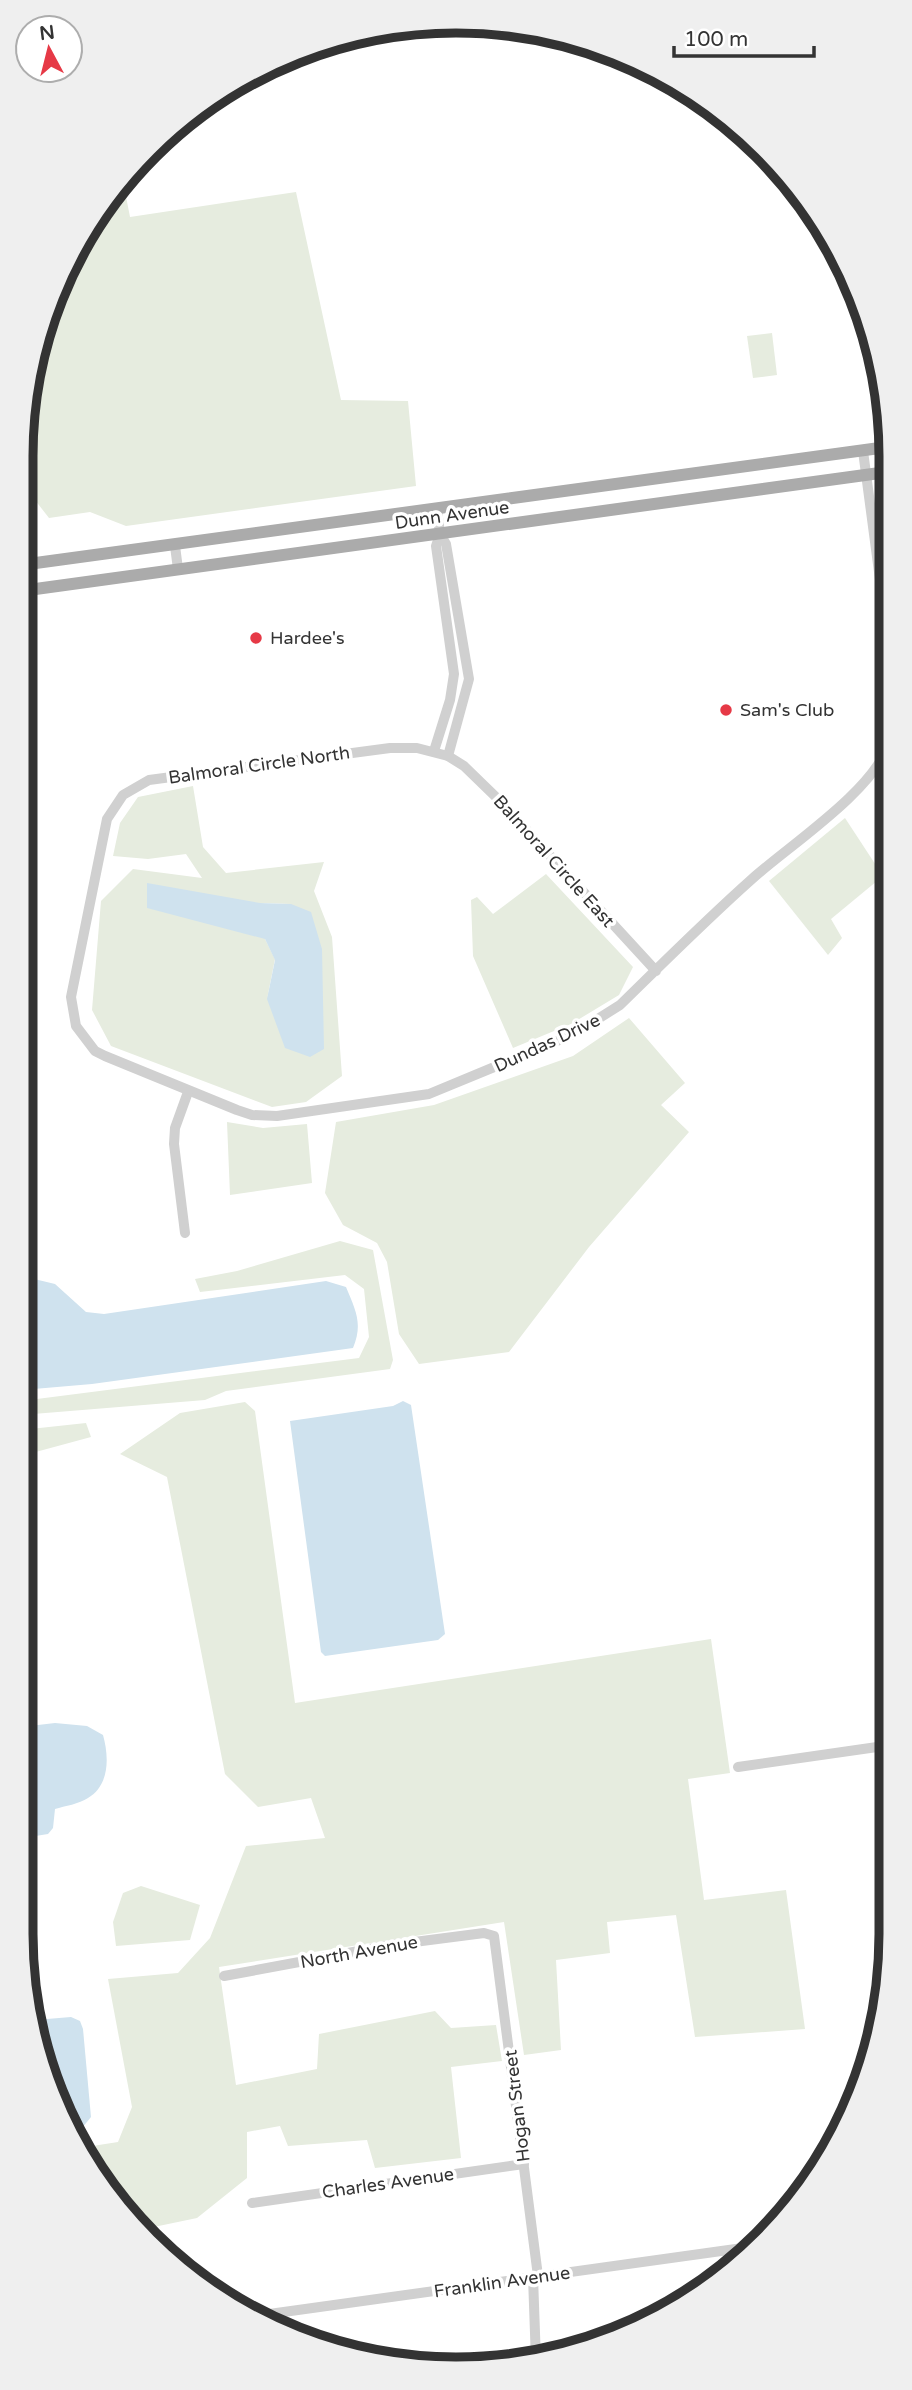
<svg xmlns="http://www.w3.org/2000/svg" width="912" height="2390" font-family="'Varela Round',sans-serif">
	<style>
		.green { fill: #e6ecdf; fill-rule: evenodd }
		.water { fill: #cfe2ee }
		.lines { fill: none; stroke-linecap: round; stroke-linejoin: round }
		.minor { stroke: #d0d0d0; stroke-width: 10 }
		.major { stroke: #ababab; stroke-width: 12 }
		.highway { stroke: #9a9a9a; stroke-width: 14 }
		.poi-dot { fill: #e63946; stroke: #fff; stroke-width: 2.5 }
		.labels { text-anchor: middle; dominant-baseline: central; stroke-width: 7; stroke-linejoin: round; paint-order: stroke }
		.street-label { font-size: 18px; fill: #333; stroke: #fff }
		.poi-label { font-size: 18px; fill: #333; stroke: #fff; text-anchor: start }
		.rim { fill: none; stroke: #333; stroke-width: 9 }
	</style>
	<rect width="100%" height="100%" fill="#fff"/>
	<g class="green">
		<polygon points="123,181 130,217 296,192 341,400 408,401 416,486 126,526 90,512 49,518 21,482 21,456 36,343 111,191"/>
		<polygon points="772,333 777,375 753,378 747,336"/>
		<path d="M193,786L203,847L226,873L324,862L314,891L332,937L342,1076L306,1102L272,1107L111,1046L92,1010L101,901L133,869L202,878L186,854L148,859L113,856L120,823L138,797ZM260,903L291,904L267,999L275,959L265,939Z"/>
		<polygon points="845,818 883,876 831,919 842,938 828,955 769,881"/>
		<polygon points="546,874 633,967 619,995 571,1024 513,1048 473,956 471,900 477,897 493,914"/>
		<polygon points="629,1018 685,1083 661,1105 689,1132 589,1247 509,1352 419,1364 399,1334 387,1262 377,1243 343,1225 325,1193 336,1122 434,1105 573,1056"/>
		<polygon points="227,1122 263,1128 307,1124 312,1183 230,1195"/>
		<polygon points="340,1241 373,1250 393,1360 390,1369 226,1391 205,1400 21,1415 21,1397 29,1400 359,1358 369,1337 364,1289 345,1275 200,1292 195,1279 237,1271"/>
		<polygon points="245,1402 255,1411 295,1703 711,1639 730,1773 688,1779 704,1900 786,1890 805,2029 695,2037 676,1915 607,1922 610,1953 556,1960 561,2050 524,2055 504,1922 219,1967 236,2085 317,2069 319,2034 435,2011 451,2028 496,2025 502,2061 451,2067 461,2158 375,2168 367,2140 288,2146 280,2126 247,2132 247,2178 197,2218 149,2228 148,2237 129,2221 86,2147 118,2142 132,2107 108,1979 178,1973 210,1938 246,1846 325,1838 311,1798 258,1807 225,1774 167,1477 120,1454 180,1413"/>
		<polygon points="86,1423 91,1437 32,1453 21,1450 21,1430"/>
		<polygon points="141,1886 200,1905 190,1940 116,1946 113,1922 123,1893"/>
	</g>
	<g class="water">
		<polygon points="147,883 260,903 291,904 311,912 322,949 324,1049 310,1057 285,1048 267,999 275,960 265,939 147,908"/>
		<path d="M26,1277L55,1284L86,1312L104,1314L326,1281L346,1287C356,1311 363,1324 353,1348L92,1384L22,1390L21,1278Z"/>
		<polygon points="403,1401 411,1405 445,1634 438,1640 325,1656 321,1652 290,1421 393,1406"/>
		<path d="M55,1723L87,1726L103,1735C109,1756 110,1785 88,1798C79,1804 65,1806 55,1809L53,1828L48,1834L23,1838L21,1843V1727Z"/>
		<polygon points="71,2017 80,2021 83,2029 91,2117 82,2128 75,2127 44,2074 35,2020"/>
	</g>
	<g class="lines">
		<g class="minor">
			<polyline points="863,451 888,640"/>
			<polyline points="440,534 446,544 469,679 448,756"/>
			<polyline points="175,546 178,569"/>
			<polyline points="434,751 450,700 454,674 436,546 440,534 437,509"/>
			<path d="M656,971L499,800L464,766L448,756L417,748H390L149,780L123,795L107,819L71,997L76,1026L95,1051L105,1056L237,1110L252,1115L277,1116L429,1094L574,1034L620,1005C664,962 707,919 752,879C790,845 873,791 888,745"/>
			<polyline points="185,1233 174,1144 175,1128 188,1092"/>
			<polyline points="738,1767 891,1745"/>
			<polyline points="224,1976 391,1945 484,1933 494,1936 538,2276"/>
			<polyline points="252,2203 524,2164"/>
			<polyline points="533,2277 536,2361"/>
			<polyline points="255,2316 750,2247"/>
		</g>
		<g class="major">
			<polyline points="21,565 887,447"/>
			<polyline points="21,591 887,472"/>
		</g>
		<polyline class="highway" points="21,561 30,564"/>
	</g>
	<g class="poi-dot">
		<circle cx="256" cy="638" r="7"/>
		<circle cx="726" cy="710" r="7"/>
	</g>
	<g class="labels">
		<g class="street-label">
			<text transform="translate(452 515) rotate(-8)">Dunn Avenue</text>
			<text transform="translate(259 765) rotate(-8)">Balmoral Circle North</text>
			<text transform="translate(554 861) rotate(48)">Balmoral Circle East</text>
			<text transform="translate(547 1043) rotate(-25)">Dundas Drive</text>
			<text transform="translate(359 1952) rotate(-10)">North Avenue</text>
			<text transform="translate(517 2106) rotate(-97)">Hogan Street</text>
			<text transform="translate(388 2183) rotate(-8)">Charles Avenue</text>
			<text transform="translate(502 2282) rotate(-8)">Franklin Avenue</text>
		</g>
		<g class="poi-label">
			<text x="270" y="638">Hardee's</text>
			<text x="740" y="710">Sam's Club</text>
		</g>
	</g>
	<path d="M0 0H912V2390H0ZM456 33H456A423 423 0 0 1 879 456V1934A423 423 0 0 1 456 2357H456A423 423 0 0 1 33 1934V456A423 423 0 0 1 456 33Z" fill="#efefef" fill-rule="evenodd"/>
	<path class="rim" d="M456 33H456A423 423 0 0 1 879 456V1934A423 423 0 0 1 456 2357H456A423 423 0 0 1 33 1934V456A423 423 0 0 1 456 33Z"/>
	<g transform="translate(49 49) rotate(353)"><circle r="33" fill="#ffffff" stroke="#adadad" stroke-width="2"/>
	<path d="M0-5L12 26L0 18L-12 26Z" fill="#e63946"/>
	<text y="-10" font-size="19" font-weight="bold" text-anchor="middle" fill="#333333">N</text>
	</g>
	<path d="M674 46v10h140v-10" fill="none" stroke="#333333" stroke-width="3.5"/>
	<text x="684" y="46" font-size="21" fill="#333333" stroke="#ffffff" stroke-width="5" paint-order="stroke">100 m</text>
</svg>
